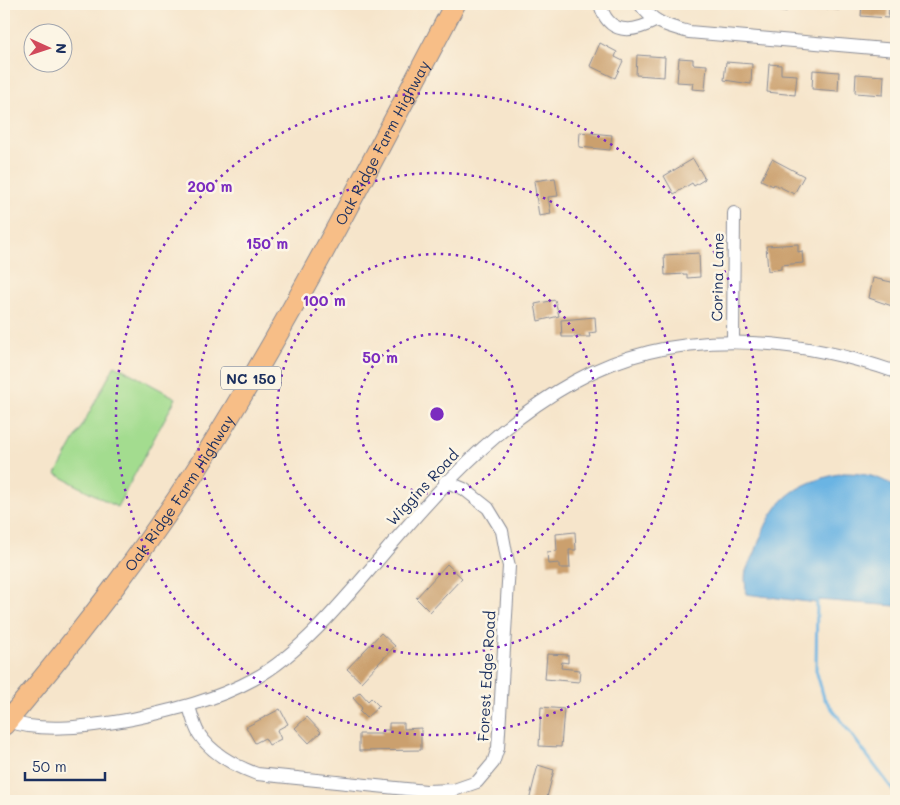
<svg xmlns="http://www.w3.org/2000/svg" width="900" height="805" font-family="Mali,sans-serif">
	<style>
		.green { fill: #a3dc8f; stroke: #5f8676 }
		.water { fill: #6bb4e3; stroke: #4372a0 }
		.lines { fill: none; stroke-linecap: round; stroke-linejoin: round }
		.stream { stroke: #6bb4e3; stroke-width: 3 }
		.building { fill: #cba06e }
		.street-casing { stroke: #888a94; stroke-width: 14 }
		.primary-casing { stroke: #888a94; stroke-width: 22 }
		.street { stroke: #fff; stroke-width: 12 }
		.primary { stroke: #f7be87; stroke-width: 20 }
		.ring { fill: none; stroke: #7b2cbf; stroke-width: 2.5; stroke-dasharray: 2.5 5 }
		.labels { text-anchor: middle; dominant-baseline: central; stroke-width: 5; stroke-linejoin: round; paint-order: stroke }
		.shield { fill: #fcf5e5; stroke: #5e6a86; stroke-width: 1 }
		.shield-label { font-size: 14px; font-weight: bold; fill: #1b2f5e }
		.street-label { font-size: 15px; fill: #1b2f5e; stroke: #fcf5e5 }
		.centre { fill: #7b2cbf; stroke: #fcf5e5; stroke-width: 2.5 }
		.ring-label { font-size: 15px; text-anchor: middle; font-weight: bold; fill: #7b2cbf; stroke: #fcf5e5; stroke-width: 5; stroke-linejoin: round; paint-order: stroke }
	</style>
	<rect width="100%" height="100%" fill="#fcf5e5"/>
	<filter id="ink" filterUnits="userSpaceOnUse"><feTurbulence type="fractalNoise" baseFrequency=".02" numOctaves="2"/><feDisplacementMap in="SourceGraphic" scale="10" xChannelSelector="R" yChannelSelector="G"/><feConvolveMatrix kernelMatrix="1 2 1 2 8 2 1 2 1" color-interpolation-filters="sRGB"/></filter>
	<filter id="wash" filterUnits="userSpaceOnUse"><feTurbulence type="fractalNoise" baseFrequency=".0096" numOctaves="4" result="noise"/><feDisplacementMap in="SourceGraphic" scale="20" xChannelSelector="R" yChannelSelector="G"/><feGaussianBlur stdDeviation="1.12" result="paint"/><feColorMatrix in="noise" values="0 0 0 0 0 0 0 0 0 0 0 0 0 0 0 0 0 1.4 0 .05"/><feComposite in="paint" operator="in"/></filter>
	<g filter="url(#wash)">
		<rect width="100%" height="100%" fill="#f6e5cb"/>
		<polygon class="green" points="115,365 176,398 117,507 56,474"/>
		<path class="water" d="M843,473C863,473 880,476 896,488V606L818,600L816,603L746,594C746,587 744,578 746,571C748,564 754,557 756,550C773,500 791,484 843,473Z"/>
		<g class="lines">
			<g class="stream">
				<polyline points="4,152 8,4"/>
				<polyline points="817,599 816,670 824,698 896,794"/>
			</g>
		</g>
		<g id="blocks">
			<g class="building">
				<polygon points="774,4 786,4 786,12 773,11"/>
				<polygon points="818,4 846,4 845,6 839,5 839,10 818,8"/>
				<polygon points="862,4 889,4 888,18 861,16"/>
				<polygon points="600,43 617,52 615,57 623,61 615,78 590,66"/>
				<polygon points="637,55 665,57 664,77 636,75"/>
				<polygon points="679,58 693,59 693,64 707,65 705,90 692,89 693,83 677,82"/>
				<polygon points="726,62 752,64 751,84 724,80"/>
				<polygon points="769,64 781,65 781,74 797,75 795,95 767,92"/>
				<polygon points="813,70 839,72 838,91 812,89"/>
				<polygon points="856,74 884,76 883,95 855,93"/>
				<polygon points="580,132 612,135 610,150 579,147"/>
				<polygon points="693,159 705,179 694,186 692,183 674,194 664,176"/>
				<polygon points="772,159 804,176 794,194 774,184 773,186 761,180"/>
				<polygon points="555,178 558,196 548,197 551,214 539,216 534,181"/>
				<polygon points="798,244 798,252 802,251 803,263 781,265 781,269 768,271 766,246"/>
				<polygon points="699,253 700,277 687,278 687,274 665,275 664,255"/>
				<polygon points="873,278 896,283 892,306 869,298"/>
				<polygon points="555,300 559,316 538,321 535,304"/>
				<polygon points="595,317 596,332 589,333 590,337 562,337 561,320"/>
				<polygon points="575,532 576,550 569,550 570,568 559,568 559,563 548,564 547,552 557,551 556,534"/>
				<polygon points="447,564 462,578 430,612 416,598"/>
				<polygon points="381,633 395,646 361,682 347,669"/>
				<polygon points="547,654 568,655 568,663 562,662 561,668 580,670 579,682 545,679"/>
				<polygon points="360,692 368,701 371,698 379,706 366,718 359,711 362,708 353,698"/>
				<polygon points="541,707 564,709 561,747 539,746"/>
				<polygon points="280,709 288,724 277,730 281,739 269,745 265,738 255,743 246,727"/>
				<polygon points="307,717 321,732 309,743 295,728"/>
				<polygon points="389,723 404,723 404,729 421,728 421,750 359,751 359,734 382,734 382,730 389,730"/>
				<polygon points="538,765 554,770 546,801 529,801"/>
			</g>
		</g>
	</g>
	<g filter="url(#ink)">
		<use href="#blocks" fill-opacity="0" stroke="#888a94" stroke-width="1"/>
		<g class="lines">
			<defs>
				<g id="street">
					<path d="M600,4C608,35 632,33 655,21"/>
					<path d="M640,4C653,23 667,26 689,32L896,50"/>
					<polyline points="733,342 734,213"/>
					<path d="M189,707C192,715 194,726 199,734C212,754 235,766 257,774L426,791L454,790L477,782L493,763L498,748L509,566L507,558L502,531L488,508L464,489L445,481"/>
					<path d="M4,720C42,734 93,726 132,719C174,710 216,700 254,679C308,650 363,576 404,530C453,473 508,418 575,381C674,326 793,336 896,372"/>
				</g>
				<g id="primary">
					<path id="s1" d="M4,725C82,632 157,536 220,432C305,293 379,148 455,4"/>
				</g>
			</defs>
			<use href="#street" class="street-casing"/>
			<use href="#primary" class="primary-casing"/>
			<use href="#street" class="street"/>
			<use href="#primary" class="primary"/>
		</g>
	</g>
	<g class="ring">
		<circle cx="437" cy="414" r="80"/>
		<circle cx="437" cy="414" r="160"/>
		<circle cx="437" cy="414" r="241"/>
		<circle cx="437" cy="414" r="321"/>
	</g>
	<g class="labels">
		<rect class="shield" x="221" y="366.5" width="60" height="23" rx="4"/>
		<g class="shield-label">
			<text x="251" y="378">NC 150</text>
		</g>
		<g class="street-label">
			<text stroke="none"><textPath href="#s1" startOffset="696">Oak Ridge Farm Highway</textPath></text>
			<text transform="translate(717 277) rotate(-89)">Corina Lane</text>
			<text transform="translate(422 487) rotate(-47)">Wiggins Road</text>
			<text stroke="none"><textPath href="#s1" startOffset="291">Oak Ridge Farm Highway</textPath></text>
			<text transform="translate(486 676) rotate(-87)">Forest Edge Road</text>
		</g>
	</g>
	<circle cx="437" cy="414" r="8" class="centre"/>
	<g class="ring-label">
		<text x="210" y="192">200 m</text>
		<text x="267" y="249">150 m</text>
		<text x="324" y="306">100 m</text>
		<text x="380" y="363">50 m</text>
	</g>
	<rect width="900" height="805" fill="none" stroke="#fcf5e5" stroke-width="20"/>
	<g transform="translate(48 48) rotate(93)"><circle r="24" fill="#fcf5e5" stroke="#a2a6af"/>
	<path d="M0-4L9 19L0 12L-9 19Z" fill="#d1495b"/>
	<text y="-8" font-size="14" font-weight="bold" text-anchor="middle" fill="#1b2f5e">N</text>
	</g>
	<path d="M25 772v8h80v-8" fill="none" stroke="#1b2f5e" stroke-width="2.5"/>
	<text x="32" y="772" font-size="15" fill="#1b2f5e" stroke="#fcf5e5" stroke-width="4" paint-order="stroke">50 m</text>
</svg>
